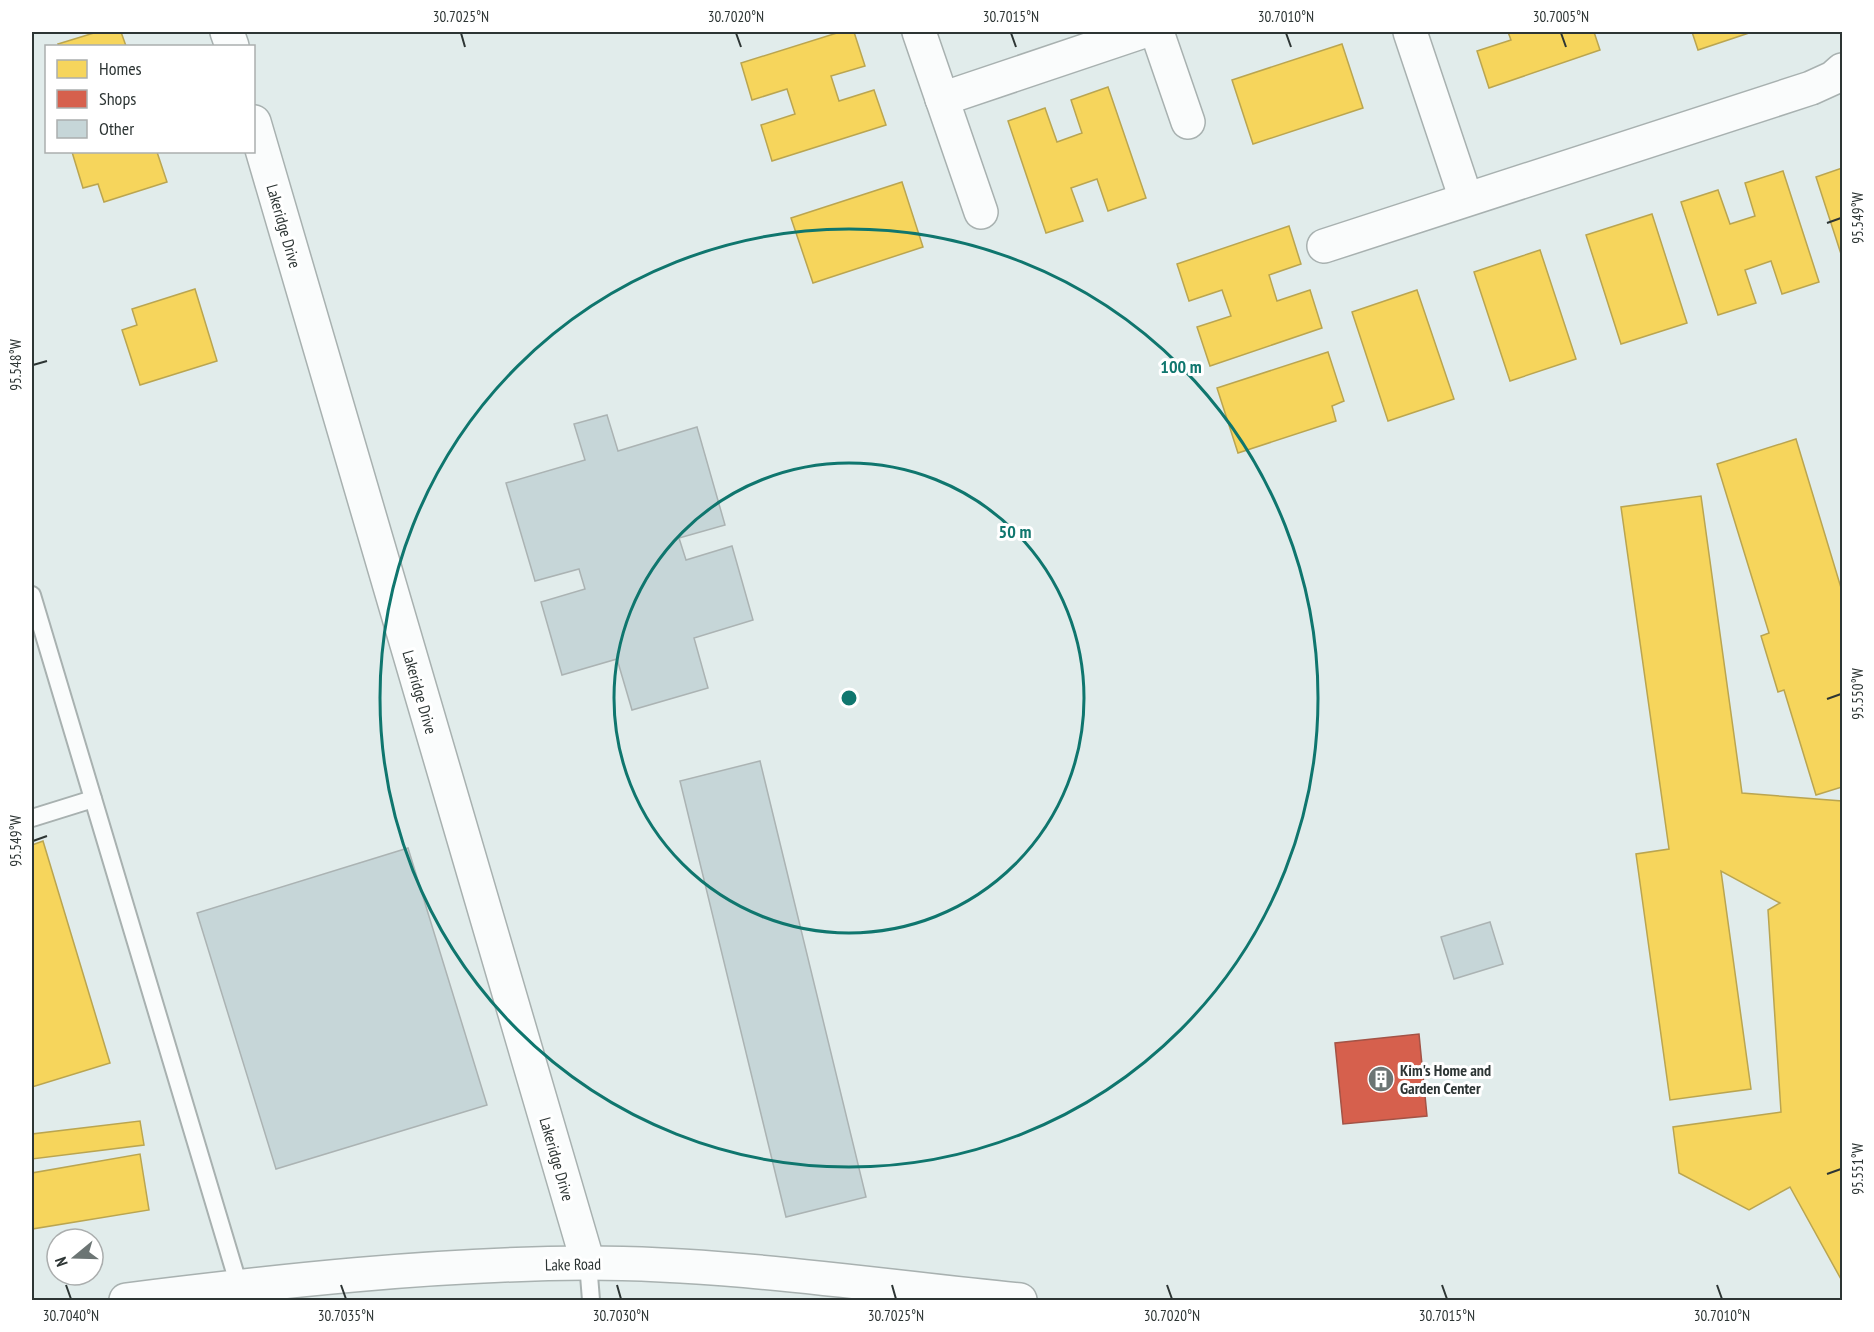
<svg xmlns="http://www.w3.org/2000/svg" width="1874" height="1332" font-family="'PT Sans Narrow',sans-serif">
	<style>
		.homes { fill: #f6d55c; stroke: #baa550; stroke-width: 1.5 }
		.shops { fill: #d6604d; stroke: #a35346; stroke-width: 1.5 }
		.building { fill: #c6d6d8; stroke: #abb3b3; stroke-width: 1.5 }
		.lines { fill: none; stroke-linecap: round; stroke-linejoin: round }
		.service-casing { stroke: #a8b1b0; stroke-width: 20 }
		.minor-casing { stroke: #a8b1b0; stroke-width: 36 }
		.tertiary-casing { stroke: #a8b1b0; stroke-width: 36 }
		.service { stroke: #fafcfc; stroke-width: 16 }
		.minor { stroke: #fafcfc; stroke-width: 33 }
		.tertiary { stroke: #fafcfc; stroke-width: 33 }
		.ticks { fill: none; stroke: #2d3534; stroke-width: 2 }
		.ring { fill: none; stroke: #0f766e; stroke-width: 3 }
		.labels { text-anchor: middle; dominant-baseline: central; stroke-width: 6; stroke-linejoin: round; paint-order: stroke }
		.street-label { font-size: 16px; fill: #2d3534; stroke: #fff }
		.poi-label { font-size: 16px; font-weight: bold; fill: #2d3534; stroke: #fff; text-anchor: start }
		.centre { fill: #0f766e; stroke: #fff; stroke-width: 3 }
		.ring-label { font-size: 18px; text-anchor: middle; font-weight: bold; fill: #0f766e; stroke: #fff; stroke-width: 6; stroke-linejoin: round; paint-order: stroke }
		.neatline { fill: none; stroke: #2d3534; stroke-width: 2 }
		.ticks-label { font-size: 15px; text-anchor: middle; fill: #2d3534 }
	</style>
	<rect width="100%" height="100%" fill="#e1eceb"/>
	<g class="homes">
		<polygon points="97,32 121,32 126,46 59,46 58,44"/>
		<polygon points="840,32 854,32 865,66 831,76 839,101 874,90 886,125 772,161 761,125 795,114 787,89 752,100 741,63"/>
		<polygon points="1508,32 1594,32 1600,50 1489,88 1477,51 1511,40"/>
		<polygon points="1692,32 1752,32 1698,50"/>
		<polygon points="1342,44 1363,108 1253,144 1232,80"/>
		<polygon points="1108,87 1146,198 1108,211 1097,179 1071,188 1083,221 1046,233 1008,121 1045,108 1057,142 1082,133 1071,100"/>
		<polygon points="72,152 157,152 167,182 104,202 98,184 83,188"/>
		<polygon points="1842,168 1842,257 1816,177"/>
		<polygon points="1783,171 1819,282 1782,294 1771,261 1745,270 1756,303 1718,315 1681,202 1718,190 1730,224 1755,216 1745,183"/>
		<polygon points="902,182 923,247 813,283 791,218"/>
		<polygon points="1652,214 1687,323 1621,344 1586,235"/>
		<polygon points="1289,226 1301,264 1269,275 1277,301 1310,290 1322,328 1210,366 1197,327 1231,316 1222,290 1189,301 1177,264"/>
		<polygon points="1540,250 1576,359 1510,381 1474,272"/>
		<polygon points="195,289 217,361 140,385 122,330 137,325 132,309"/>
		<polygon points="1417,290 1454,399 1388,421 1352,312"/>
		<polygon points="1328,352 1344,401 1332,406 1336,421 1238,453 1217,388"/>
		<polygon points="1796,439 1842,591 1842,787 1816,795 1784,690 1778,692 1761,636 1769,633 1717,464"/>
		<polygon points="1701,496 1742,793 1842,801 1842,1281 1790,1187 1749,1210 1679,1173 1673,1127 1781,1112 1768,910 1780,903 1721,871 1751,1089 1670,1100 1636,854 1669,849 1621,507"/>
		<polygon points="43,841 110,1063 32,1087 32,845"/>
		<polygon points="140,1121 144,1145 32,1159 32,1134"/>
		<polygon points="140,1154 149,1210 32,1229 32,1173"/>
	</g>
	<polygon class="shops" points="1419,1034 1427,1116 1343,1124 1335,1043"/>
	<g class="building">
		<polygon points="607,415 618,451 697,427 725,525 679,538 686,560 732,546 753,620 694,638 708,688 632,710 617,659 562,675 541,602 585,589 579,569 535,581 506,483 585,460 574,424"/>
		<polygon points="760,761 866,1197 786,1217 680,781"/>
		<polygon points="408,848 487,1105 276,1169 197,913"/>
		<polygon points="1490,922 1503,964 1454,979 1441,937"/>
	</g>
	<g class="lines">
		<defs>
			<g id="service">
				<polyline points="32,595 239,1286"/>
				<polyline points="32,818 93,799"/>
				<polyline points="588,1263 591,1300"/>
			</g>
			<g id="minor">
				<polyline points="227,32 232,46"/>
				<polyline points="919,32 981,212"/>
				<polyline points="1157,32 1188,122"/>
				<polyline points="1410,32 1466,199"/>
				<polyline points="942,99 1141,32"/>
				<polyline points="254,122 588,1263"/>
				<polyline points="1324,246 1811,88 1833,78 1842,70"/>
			</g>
			<path id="tertiary" d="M126,1300C278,1281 433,1264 587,1263C729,1263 878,1286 1020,1300"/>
		</defs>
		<use href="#service" class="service-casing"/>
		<use href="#minor" class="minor-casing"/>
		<use href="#tertiary" class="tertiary-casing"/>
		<use href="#service" class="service"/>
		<use href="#minor" class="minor"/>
		<use href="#tertiary" class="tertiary"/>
	</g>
	<path class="ticks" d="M461,33L465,47M736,33L741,47M1011,33L1016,47M1286,33L1291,47M1561,33L1566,47M1827,223L1841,218M33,365L47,361M1827,699L1841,694M33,841L47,836M1827,1174L1841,1169M66,1285L71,1299M341,1285L346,1299M617,1285L621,1299M892,1285L896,1299M1167,1285L1172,1299M1442,1285L1447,1299M1717,1285L1722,1299"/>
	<g class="ring">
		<circle cx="849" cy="698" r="235"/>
		<circle cx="849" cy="698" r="469"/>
	</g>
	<defs>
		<symbol id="building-disc" viewBox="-11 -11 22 22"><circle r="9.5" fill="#6c7574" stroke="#fff"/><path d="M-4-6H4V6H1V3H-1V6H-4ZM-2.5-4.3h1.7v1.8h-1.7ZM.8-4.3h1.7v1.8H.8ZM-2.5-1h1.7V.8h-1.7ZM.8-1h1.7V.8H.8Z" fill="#fff"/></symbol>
	</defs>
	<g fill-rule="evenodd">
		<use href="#building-disc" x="1366" y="1064" width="30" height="30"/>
	</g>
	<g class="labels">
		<g class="street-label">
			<text transform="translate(284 226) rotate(74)">Lakeridge Drive</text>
			<text transform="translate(420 692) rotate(74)">Lakeridge Drive</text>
			<text transform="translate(557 1159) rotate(74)">Lakeridge Drive</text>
			<text transform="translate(573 1264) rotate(-1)">Lake Road</text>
		</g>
		<g class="poi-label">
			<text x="1400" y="1070">Kim's Home and<tspan x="1400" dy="18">Garden Center</tspan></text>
		</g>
	</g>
	<circle cx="849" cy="698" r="9" class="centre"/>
	<g class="ring-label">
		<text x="1181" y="373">100 m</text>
		<text x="1015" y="538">50 m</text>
	</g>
	<rect width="1874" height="1332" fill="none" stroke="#ffffff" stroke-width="66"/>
	<rect x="45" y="45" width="210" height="108" fill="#ffffff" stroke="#abaeae" stroke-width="1.5"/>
	<rect x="57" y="60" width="30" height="18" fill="#f6d55c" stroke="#abaeae" stroke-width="1.5"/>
	<text x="99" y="75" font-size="18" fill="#2d3534">Homes</text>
	<rect x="57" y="90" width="30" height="18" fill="#d6604d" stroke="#abaeae" stroke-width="1.5"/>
	<text x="99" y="105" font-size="18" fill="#2d3534">Shops</text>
	<rect x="57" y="120" width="30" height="18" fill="#c6d6d8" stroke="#abaeae" stroke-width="1.5"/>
	<text x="99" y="135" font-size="18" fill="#2d3534">Other</text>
	<g transform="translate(75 1257) rotate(251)"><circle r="28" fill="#ffffff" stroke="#abaeae" stroke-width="1.5"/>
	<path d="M0-4.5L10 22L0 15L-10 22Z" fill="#6c7574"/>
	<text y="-9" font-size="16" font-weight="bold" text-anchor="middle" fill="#2d3534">N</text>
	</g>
	<rect x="33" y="33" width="1808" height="1266" class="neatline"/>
	<g class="ticks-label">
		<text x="461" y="22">30.7025°N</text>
		<text x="736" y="22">30.7020°N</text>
		<text x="1011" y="22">30.7015°N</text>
		<text x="1286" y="22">30.7010°N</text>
		<text x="1561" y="22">30.7005°N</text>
		<text transform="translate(1858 218) rotate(-90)" y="5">95.549°W</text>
		<text transform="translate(16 365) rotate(-90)" y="5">95.548°W</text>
		<text transform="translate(1858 694) rotate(-90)" y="5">95.550°W</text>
		<text transform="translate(16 841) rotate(-90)" y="5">95.549°W</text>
		<text transform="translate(1858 1169) rotate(-90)" y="5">95.551°W</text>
		<text x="71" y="1321">30.7040°N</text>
		<text x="346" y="1321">30.7035°N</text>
		<text x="621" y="1321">30.7030°N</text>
		<text x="896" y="1321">30.7025°N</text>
		<text x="1172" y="1321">30.7020°N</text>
		<text x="1447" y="1321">30.7015°N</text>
		<text x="1722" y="1321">30.7010°N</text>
	</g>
</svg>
